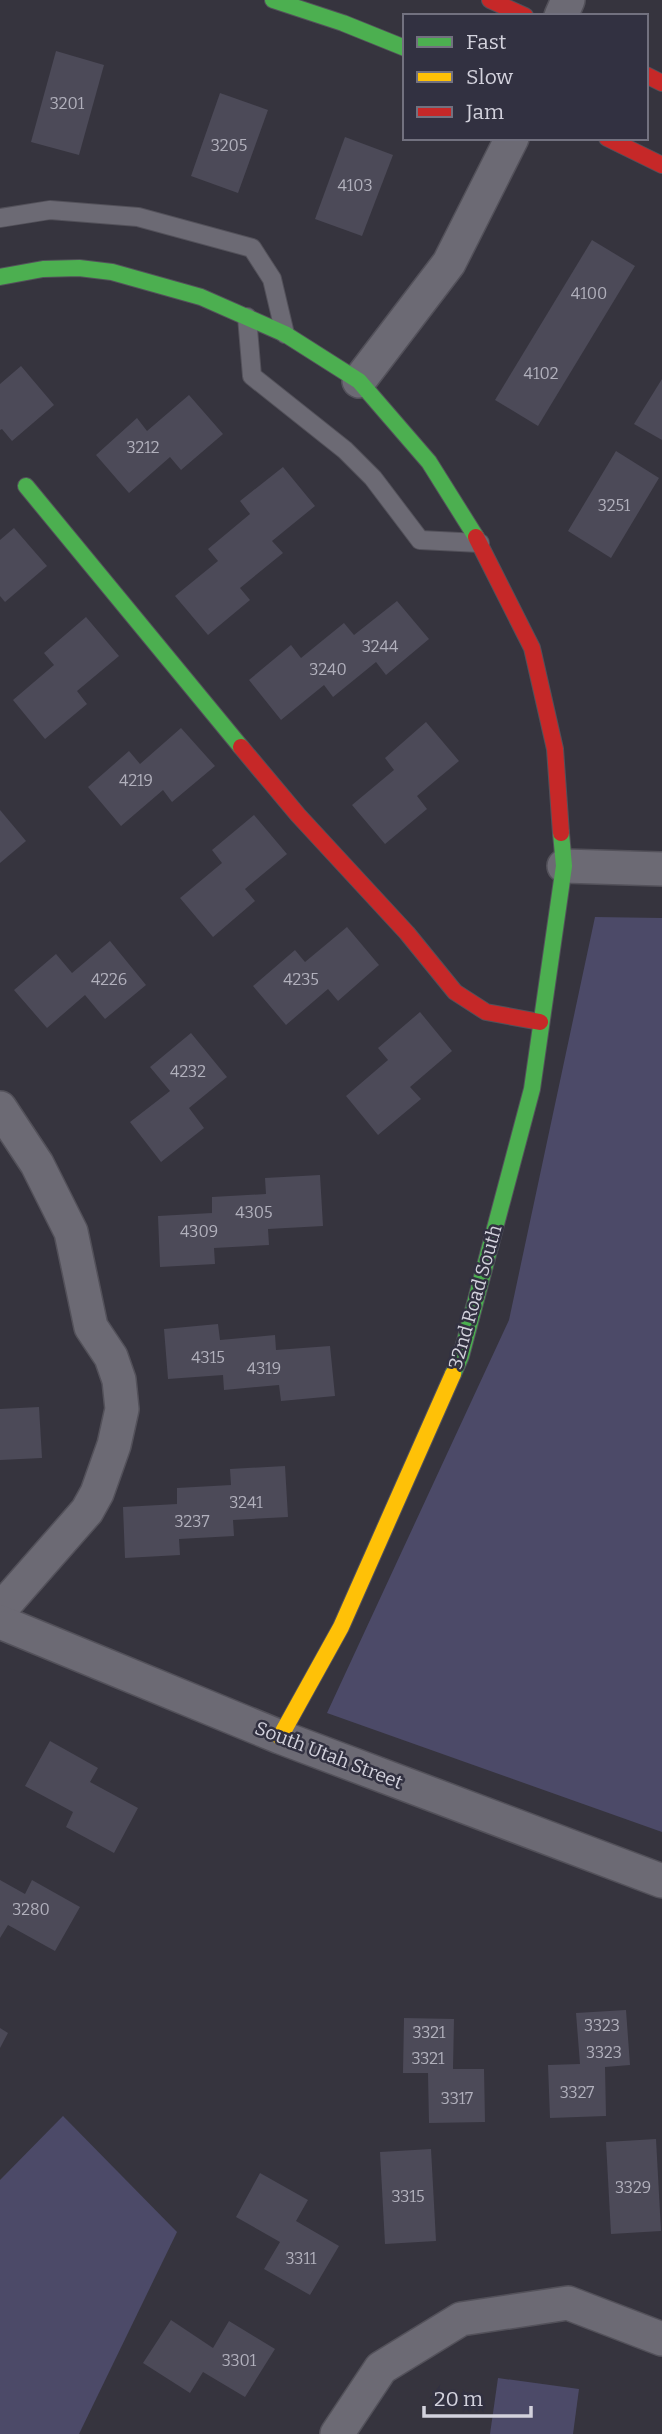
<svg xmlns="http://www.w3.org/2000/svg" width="662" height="2434" font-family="Bitter,serif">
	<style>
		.green { fill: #4c4a68 }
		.building { fill: #4c4a58 }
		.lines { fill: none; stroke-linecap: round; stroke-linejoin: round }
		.lane-casing { stroke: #53515a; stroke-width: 20 }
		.street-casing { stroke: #53515a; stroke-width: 36 }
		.fast-casing { stroke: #53515a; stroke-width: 18 }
		.slow-casing { stroke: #53515a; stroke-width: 18 }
		.jam-casing { stroke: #53515a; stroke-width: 18 }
		.lane { stroke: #6c6a74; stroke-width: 18 }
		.street { stroke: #6c6a74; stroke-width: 33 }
		.fast { stroke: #4caf50; stroke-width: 16 }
		.slow { stroke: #ffc107; stroke-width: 16 }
		.jam { stroke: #c62828; stroke-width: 16 }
		.labels { text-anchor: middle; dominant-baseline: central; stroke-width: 5; stroke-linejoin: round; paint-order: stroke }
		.number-label { font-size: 16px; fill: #b1b0bc }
		.street-label { font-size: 19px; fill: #d3d2dd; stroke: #323141 }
	</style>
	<rect width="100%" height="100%" fill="#36343e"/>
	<g class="green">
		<polygon points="595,917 662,918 662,1832 327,1713 509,1320"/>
		<polygon points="63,2116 177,2232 79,2434 0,2434 0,2180"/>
		<polygon points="498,2378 579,2389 573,2434 490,2434"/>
	</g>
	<g class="building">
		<polygon points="56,51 104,65 79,155 31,142"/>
		<polygon points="220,93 268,110 238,193 191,176"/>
		<polygon points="345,137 393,155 362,236 315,219"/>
		<polygon points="592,240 635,266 538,426 495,400"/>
		<polygon points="21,366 54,405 12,441 2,429 0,430 0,384"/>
		<polygon points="662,379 662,440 634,424"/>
		<polygon points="189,395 223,434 181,470 170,457 129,493 96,455 137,418 147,431"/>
		<polygon points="616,451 659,478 611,558 568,531"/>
		<polygon points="283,467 315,506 272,541 283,553 240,588 250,600 208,635 175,596 218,561 208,549 250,514 240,501"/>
		<polygon points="14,528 47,566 5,602 0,596 0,540"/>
		<polygon points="397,601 429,639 386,675 376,662 333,697 324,685 281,720 249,680 291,645 301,658 344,623 354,635"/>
		<polygon points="86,617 119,656 77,691 87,704 45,739 13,700 54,665 44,653"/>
		<polygon points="426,722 459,761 417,796 427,809 385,844 352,805 394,770 385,758"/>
		<polygon points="181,728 215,766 172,802 163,790 121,826 88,787 129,751 140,764"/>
		<polygon points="0,810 26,841 0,863"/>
		<polygon points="254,815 287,854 245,889 255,901 213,937 180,898 222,863 212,850"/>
		<polygon points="347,927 379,965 338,1001 328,989 286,1025 253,986 295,950 305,962"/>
		<polygon points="110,941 146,985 105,1019 85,995 47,1028 14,990 56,954 72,973"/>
		<polygon points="420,1012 452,1051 410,1087 421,1099 378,1135 346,1096 388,1060 378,1048"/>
		<polygon points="191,1033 227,1077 189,1108 204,1128 161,1162 130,1122 170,1091 150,1067"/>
		<polygon points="320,1175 323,1226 268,1229 269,1245 214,1248 215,1264 160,1267 158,1216 212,1213 212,1197 266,1194 265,1178"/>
		<polygon points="218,1324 220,1340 275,1335 276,1350 330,1346 335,1396 281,1401 279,1385 224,1390 223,1375 168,1379 164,1329"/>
		<polygon points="39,1407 42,1458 0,1460 0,1409"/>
		<polygon points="285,1466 288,1517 233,1520 234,1536 179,1539 180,1555 125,1558 123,1507 177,1504 177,1488 231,1485 230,1469"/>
		<polygon points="50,1741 98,1768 90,1782 138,1808 114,1853 66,1827 73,1812 25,1786"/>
		<polygon points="0,1880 25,1894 32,1880 80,1907 55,1951 8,1925 0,1938"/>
		<polygon points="626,2010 630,2065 605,2067 606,2116 550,2118 548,2065 580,2064 576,2013"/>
		<polygon points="404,2018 454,2019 453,2069 484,2069 485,2122 429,2123 428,2073 403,2073"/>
		<polygon points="0,2028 8,2033 0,2048"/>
		<polygon points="656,2139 661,2231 611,2234 606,2142"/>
		<polygon points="431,2149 436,2241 385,2244 380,2152"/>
		<polygon points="260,2173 308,2200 296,2221 339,2246 310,2295 264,2269 280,2242 236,2217"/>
		<polygon points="171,2320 213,2348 229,2321 275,2349 245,2397 203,2372 190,2393 143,2363"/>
	</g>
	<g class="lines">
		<defs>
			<g id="lane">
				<polyline points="0,218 50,210 138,217 252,248 272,279 285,334"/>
				<polyline points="247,317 252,376 345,450 373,478 420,540 480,543"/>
			</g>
			<g id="street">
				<polyline points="561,16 568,0"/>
				<polyline points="359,381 449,263 512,138"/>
				<polyline points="564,866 662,869"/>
				<polyline points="0,1108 37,1164 71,1232 91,1327 111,1357 119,1380 122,1409 114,1445 97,1493 87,1511 0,1610"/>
				<polyline points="0,1622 280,1737 662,1881"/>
				<polyline points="337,2434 381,2368 461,2319 568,2303 662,2339"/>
			</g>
			<g id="fast">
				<polyline points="273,0 343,23 405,48"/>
				<polyline points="0,277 43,269 79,268 112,272 201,297 285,334 359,381 429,462 476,537"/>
				<polyline points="26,486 241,747"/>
				<polyline points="453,1374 461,1356 532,1089 564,866 561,833"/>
			</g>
			<polyline id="slow" points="280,1737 341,1627 453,1374"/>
			<g id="jam">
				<polyline points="490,0 525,16"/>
				<polyline points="646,75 662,83"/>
				<polyline points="607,138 662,165"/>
				<polyline points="476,537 532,648 555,749 561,833"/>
				<polyline points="241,747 298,815 407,933 455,992 486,1012 540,1022"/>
			</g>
		</defs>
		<use href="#lane" class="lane-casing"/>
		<use href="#street" class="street-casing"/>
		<use href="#fast" class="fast-casing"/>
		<use href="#slow" class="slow-casing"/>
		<use href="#jam" class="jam-casing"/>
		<use href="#lane" class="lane"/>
		<use href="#street" class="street"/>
		<use href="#fast" class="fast"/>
		<use href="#slow" class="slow"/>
		<use href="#jam" class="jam"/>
	</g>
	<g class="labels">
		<g class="number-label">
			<text x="67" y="103">3201</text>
			<text x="229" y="145">3205</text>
			<text x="355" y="185">4103</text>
			<text x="589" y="293">4100</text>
			<text x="541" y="373">4102</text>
			<text x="143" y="447">3212</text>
			<text x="614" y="505">3251</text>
			<text x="380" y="646">3244</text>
			<text x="328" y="669">3240</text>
			<text x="136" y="780">4219</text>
			<text x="109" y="979">4226</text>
			<text x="301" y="979">4235</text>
			<text x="188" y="1071">4232</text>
			<text x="254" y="1212">4305</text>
			<text x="199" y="1231">4309</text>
			<text x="208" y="1357">4315</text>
			<text x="264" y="1368">4319</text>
			<text x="246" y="1502">3241</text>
			<text x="192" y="1521">3237</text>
			<text x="31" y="1909">3280</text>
			<text x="602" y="2025">3323</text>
			<text x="429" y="2032">3321</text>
			<text x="604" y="2052">3323</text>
			<text x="428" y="2058">3321</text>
			<text x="577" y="2092">3327</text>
			<text x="457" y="2098">3317</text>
			<text x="633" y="2187">3329</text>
			<text x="408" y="2196">3315</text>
			<text x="301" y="2258">3311</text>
			<text x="239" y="2360">3301</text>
		</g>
		<g class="street-label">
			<text transform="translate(475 1297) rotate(-74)">32nd Road South</text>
			<text transform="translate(329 1755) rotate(21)">South Utah Street</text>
		</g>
	</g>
	<rect x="403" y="14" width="245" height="126" fill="#323141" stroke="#72717f" stroke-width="2"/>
	<rect x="417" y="37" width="35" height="10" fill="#4caf50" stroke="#72717f" stroke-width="2"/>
	<text x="466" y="49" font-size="21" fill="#d3d2dd">Fast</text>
	<rect x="417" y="72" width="35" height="10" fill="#ffc107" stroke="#72717f" stroke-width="2"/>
	<text x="466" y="84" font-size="21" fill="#d3d2dd">Slow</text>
	<rect x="417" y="107" width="35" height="10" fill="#c62828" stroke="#72717f" stroke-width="2"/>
	<text x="466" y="119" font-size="21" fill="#d3d2dd">Jam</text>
	<path d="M424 2406v10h107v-10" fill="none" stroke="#d3d2dd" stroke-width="3.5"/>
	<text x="434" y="2406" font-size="21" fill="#d3d2dd" stroke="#323141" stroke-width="5" paint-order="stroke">20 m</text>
</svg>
